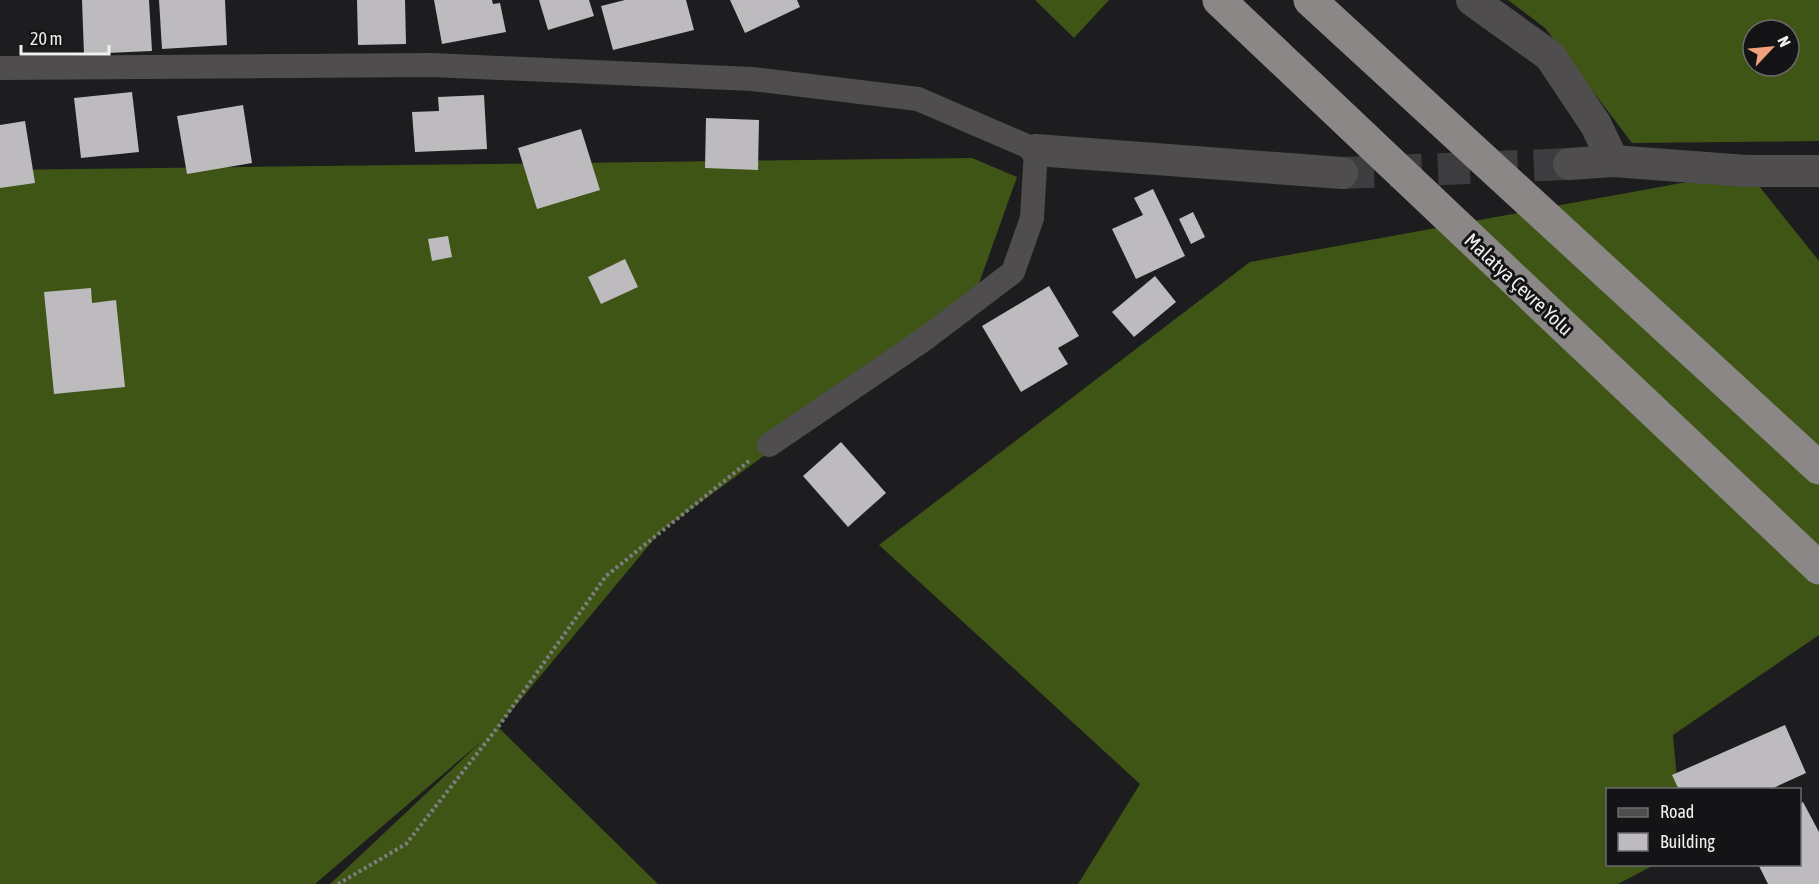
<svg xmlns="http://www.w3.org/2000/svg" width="1819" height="884" font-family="'Asap Condensed',sans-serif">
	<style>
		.forest { fill: #3e5516; fill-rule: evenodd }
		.building { fill: #bdbbbe }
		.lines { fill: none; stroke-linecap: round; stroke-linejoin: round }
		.tertiary-tunnel { stroke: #3d3c3e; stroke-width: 32; stroke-dasharray: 32 16; stroke-linecap: butt }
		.path { stroke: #7f7e7f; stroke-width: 4; stroke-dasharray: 3 3; stroke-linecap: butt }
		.minor { stroke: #4f4d4d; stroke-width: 24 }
		.tertiary { stroke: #4f4d4d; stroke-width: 32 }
		.trunk { stroke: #8b8786; stroke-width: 33 }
		.labels { text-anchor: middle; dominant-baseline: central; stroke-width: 6; stroke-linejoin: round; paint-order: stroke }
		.street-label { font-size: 20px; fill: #f1f0f1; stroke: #141315 }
	</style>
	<rect width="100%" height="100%" fill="#1d1c1e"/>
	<g class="forest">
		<polygon points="1035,0 1109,0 1074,38"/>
		<path d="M1508,0H1819V141L1632,143L1545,28ZM1753,30H1789V66H1753Z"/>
		<polygon points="972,158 1017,177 972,303 660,532 498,727 658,884 330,884 483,740 315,884 0,884 0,170"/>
		<polygon points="1747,171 1819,261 1819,635 1673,735 1678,789 1608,790 1608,864 1654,865 1618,884 1078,884 1140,784 879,545 1250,262"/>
	</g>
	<g class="building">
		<polygon points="82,0 149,0 152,51 84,54"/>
		<polygon points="159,0 225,0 227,45 162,49"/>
		<polygon points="357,0 405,0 406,44 358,45"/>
		<polygon points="434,0 492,0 493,4 500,3 506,32 442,44"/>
		<polygon points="539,0 589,0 594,16 548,30"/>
		<polygon points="625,0 686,0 694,30 613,50 601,6"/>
		<polygon points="730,0 797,0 800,7 745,33"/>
		<polygon points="132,92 139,152 81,158 74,98"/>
		<polygon points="484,95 487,149 415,152 412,112 439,111 438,97"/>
		<polygon points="243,105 252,163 187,174 177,116"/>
		<polygon points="706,118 759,120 758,170 705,168"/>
		<polygon points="25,121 35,183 0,188 0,125"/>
		<polygon points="581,129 600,190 537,209 518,148"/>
		<polygon points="1153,189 1185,256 1136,279 1112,229 1143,215 1134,198"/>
		<polygon points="1193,212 1205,237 1191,244 1179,219"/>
		<polygon points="448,236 452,257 432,261 428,239"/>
		<polygon points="625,259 638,287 601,304 588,277"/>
		<polygon points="1155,276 1176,302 1134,337 1112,312"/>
		<polygon points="1049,286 1079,336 1058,348 1068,364 1021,392 982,326"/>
		<polygon points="91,288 92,303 116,300 125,387 54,394 44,292"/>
		<polygon points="841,442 886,493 848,527 803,476"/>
		<polygon points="1785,725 1806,773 1769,790 1679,790 1672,775"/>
		<polygon points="1803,802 1819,832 1819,884 1768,884 1758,864 1800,864 1800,804"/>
	</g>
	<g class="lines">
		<polyline class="tertiary-tunnel" points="1342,173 1569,164"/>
		<polyline class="path" points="338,884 406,844 498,727 606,576 749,461"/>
		<polyline class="minor" points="0,68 432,65 752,79 918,99 1036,150 1032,218 1013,272 926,338 769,445"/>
		<g class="tertiary">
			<polyline points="1472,0 1550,56 1596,125 1613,161 1569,164"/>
			<polyline points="1036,150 1342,173"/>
			<polyline points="1613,161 1747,171 1819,171"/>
		</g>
		<g class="trunk">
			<polyline points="1219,0 1819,568"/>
			<polyline points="1310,0 1819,468"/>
		</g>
	</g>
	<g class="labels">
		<g class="street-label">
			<text transform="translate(1519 284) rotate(43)">Malatya Çevre Yolu</text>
		</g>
	</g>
	<rect x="1606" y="788" width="195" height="78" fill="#141315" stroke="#6c6b6d" stroke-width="1.5"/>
	<rect x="1618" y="808" width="30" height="9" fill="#4f4d4d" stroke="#6c6b6d" stroke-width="1.5"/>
	<text x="1660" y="818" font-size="18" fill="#f1f0f1">Road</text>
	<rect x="1618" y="833" width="30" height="18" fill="#bdbbbe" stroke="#6c6b6d" stroke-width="1.5"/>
	<text x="1660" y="848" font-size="18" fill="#f1f0f1">Building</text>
	<g transform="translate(1771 48) rotate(64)"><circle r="28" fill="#141315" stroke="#6c6b6d" stroke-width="1.5"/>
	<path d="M0-4.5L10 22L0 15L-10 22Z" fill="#f2a17e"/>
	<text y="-9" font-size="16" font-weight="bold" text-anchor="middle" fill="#f1f0f1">N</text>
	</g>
	<path d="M21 45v9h88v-9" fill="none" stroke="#f1f0f1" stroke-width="3"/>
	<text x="30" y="45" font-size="18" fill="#f1f0f1" stroke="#141315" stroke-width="4.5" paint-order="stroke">20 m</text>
</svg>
